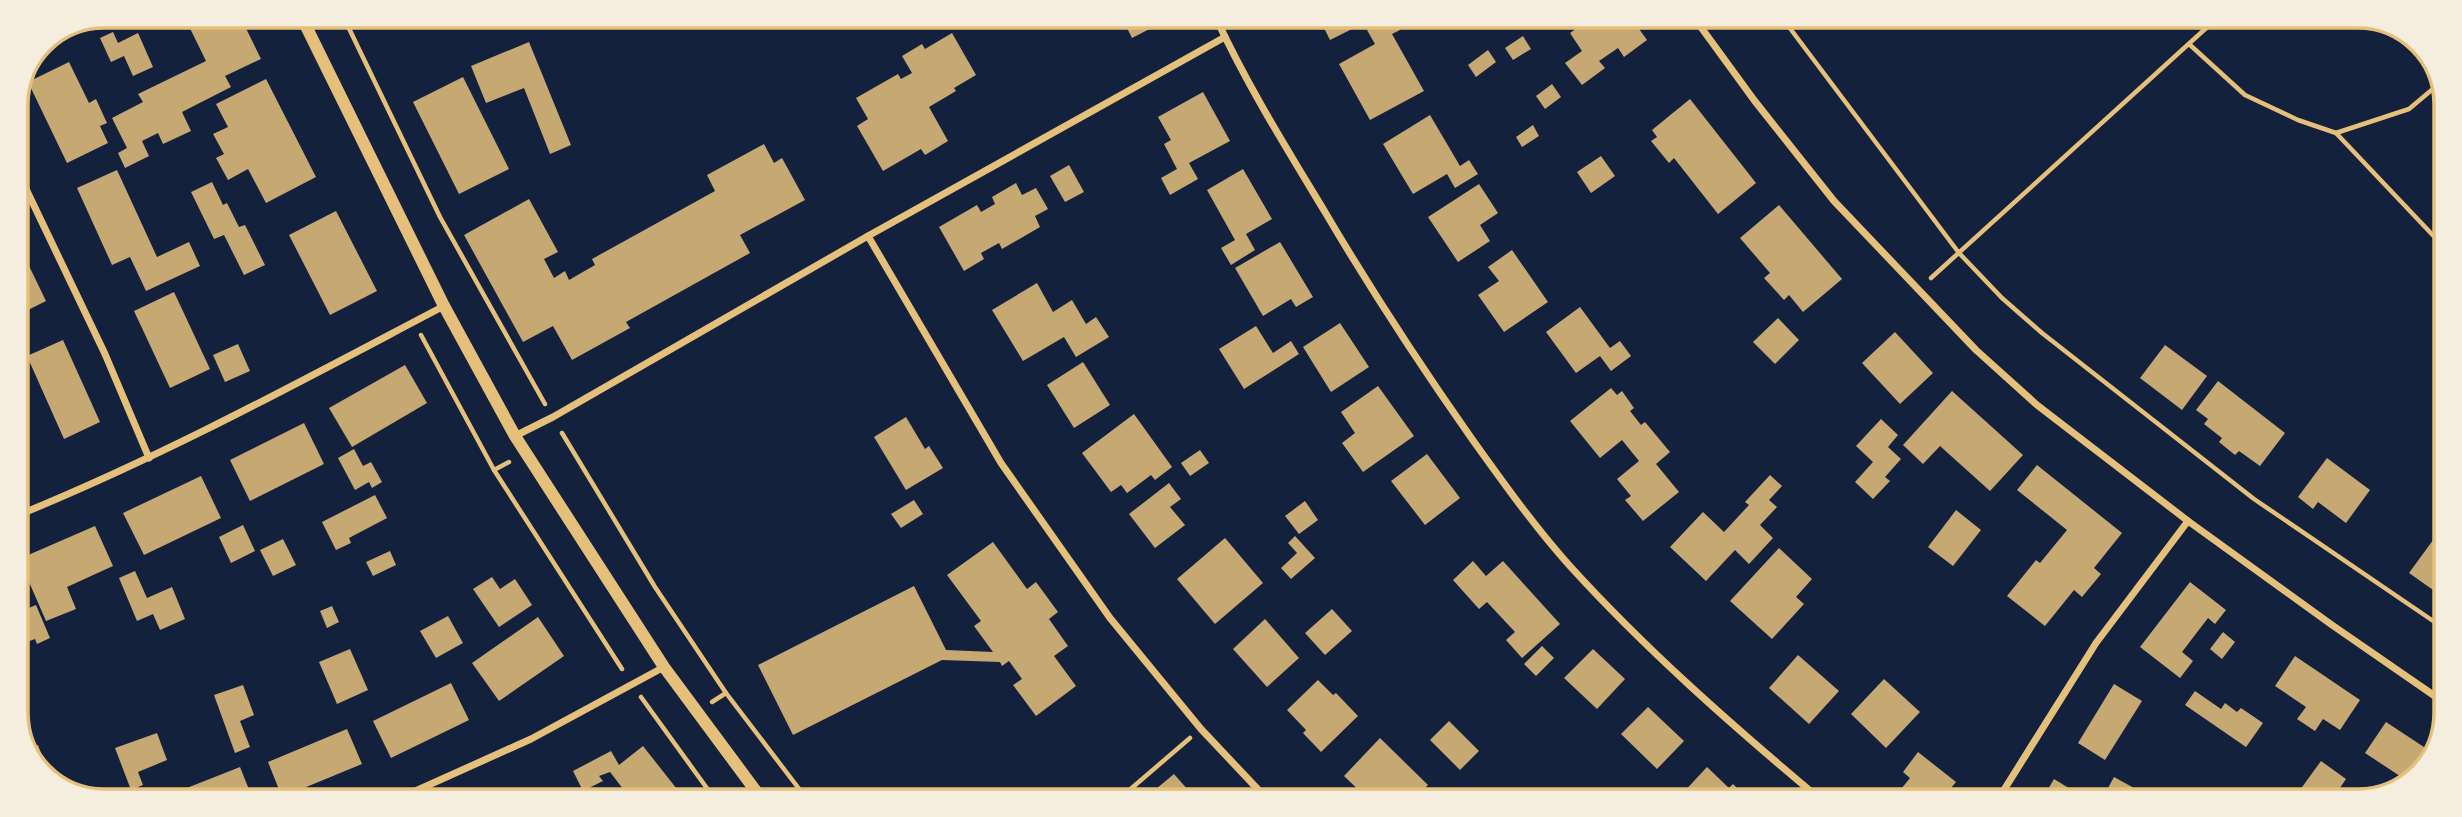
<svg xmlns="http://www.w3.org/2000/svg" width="2462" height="817" font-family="'Sofia Sans Condensed',sans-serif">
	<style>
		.building { fill: #c6a872 }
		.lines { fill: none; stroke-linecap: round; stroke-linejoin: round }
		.path { stroke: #e5c07b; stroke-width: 4.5 }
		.minor { stroke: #e5c07b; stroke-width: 7 }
		.tertiary { stroke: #e5c07b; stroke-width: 12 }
		.rim { fill: none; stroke: #e5c07b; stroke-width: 3.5 }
	</style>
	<rect width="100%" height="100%" fill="#14213d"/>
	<g class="building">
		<polygon points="184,16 240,16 261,59 225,76 231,87 182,112 191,131 163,144 158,133 142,141 149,156 125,168 118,153 127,148 112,118 143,102 138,94 206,61"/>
		<polygon points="1122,18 1166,18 1167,20 1132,38"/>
		<polygon points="1319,18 1367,18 1368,21 1330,40"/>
		<polygon points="1390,18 1394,18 1400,30 1392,34 1424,91 1370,120 1339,64 1375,44 1367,30"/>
		<polygon points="1590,19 1632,19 1647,40 1624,57 1618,48 1599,61 1605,68 1582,85 1565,63 1582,51 1570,33"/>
		<polygon points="113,32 118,43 138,33 153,67 133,76 124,56 111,62 100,38"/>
		<polygon points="952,33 976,75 954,88 956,91 929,107 948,141 925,155 921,149 883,171 857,126 868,119 856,98 898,74 901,79 912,73 902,56 922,44 925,49"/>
		<polygon points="1523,36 1531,49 1513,60 1505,48"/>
		<polygon points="529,42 571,145 550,154 524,88 486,103 471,66"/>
		<polygon points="1488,50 1496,62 1476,77 1468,65"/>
		<polygon points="69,62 89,103 96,99 107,123 100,126 108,143 67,163 28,82"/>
		<polygon points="463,77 509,169 459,194 413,102"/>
		<polygon points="266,79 316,177 266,203 248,169 228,180 216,158 224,154 213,134 228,127 216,104"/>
		<polygon points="1552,84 1561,97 1545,109 1536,96"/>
		<polygon points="1203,92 1230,141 1189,163 1198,179 1170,195 1161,178 1177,169 1164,144 1171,140 1158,117"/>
		<polygon points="1690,99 1756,183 1718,214 1674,158 1669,163 1651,141 1657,137 1652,130"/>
		<polygon points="1430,115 1460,166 1469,160 1478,174 1455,188 1447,174 1413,194 1383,144"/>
		<polygon points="1533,125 1539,136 1522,147 1516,137"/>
		<polygon points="764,144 774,163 782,158 805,200 740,235 750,253 626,322 630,328 572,360 553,326 523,342 464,235 529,199 558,252 544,259 554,278 565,271 569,280 595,265 592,259 715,191 707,175"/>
		<polygon points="1601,156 1615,176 1591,193 1577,172"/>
		<polygon points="1069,165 1084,192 1065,202 1050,176"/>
		<polygon points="1243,169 1272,219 1246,234 1255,250 1231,265 1221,248 1235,240 1207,190"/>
		<polygon points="117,170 157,257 189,242 200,266 146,291 130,257 112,265 77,188"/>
		<polygon points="212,182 223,205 227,203 239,227 245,225 265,265 244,275 224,235 214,239 191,192"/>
		<polygon points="1016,183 1022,195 1036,188 1048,209 1035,216 1040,227 1002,249 999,243 981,253 984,259 964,271 939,227 977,205 981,212 995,204 992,197"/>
		<polygon points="1479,184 1498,213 1480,225 1490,241 1458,262 1428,217"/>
		<polygon points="1779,205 1842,279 1803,312 1789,295 1784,300 1764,278 1770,273 1740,238"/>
		<polygon points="336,211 377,291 330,315 289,235"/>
		<polygon points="16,239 46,301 16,316"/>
		<polygon points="1280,242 1313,297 1296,307 1291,299 1263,316 1235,268"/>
		<polygon points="1512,250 1548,302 1504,332 1478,295 1499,281 1488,267"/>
		<polygon points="1037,283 1053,312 1072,300 1086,324 1096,317 1109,337 1076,357 1064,337 1023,361 992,310"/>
		<polygon points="174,292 210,369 170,388 134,311"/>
		<polygon points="1580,307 1610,348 1620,341 1631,356 1611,371 1600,356 1576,373 1546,332"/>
		<polygon points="1778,318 1799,340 1775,364 1753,342"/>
		<polygon points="1340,323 1369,367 1331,392 1303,347"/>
		<polygon points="1256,326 1273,353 1291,341 1299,354 1244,389 1219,349"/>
		<polygon points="16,330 27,352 16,358"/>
		<polygon points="1895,332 1933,373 1900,404 1862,363"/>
		<polygon points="63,340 100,422 64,439 27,356"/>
		<polygon points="238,344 250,371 225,382 213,355"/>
		<polygon points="2165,345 2207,376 2182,410 2140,378"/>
		<polygon points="1083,362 1110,405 1074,428 1047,385"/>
		<polygon points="405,365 427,403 352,447 329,408"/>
		<polygon points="2218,381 2285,433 2260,466 2239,451 2235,455 2219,442 2222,438 2204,424 2208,419 2196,410"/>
		<polygon points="1378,386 1414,436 1363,472 1342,443 1355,433 1341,412"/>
		<polygon points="1611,388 1617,395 1622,391 1634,408 1630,411 1641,425 1645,422 1670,452 1656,464 1679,492 1643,521 1625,500 1631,496 1617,479 1639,461 1622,440 1600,458 1570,421"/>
		<polygon points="1952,391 2023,455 1990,491 1940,446 1923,464 1903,445"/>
		<polygon points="1134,414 1172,467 1155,480 1151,475 1127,493 1121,485 1111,492 1082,453"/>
		<polygon points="906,417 925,449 929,446 943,468 906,490 874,437"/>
		<polygon points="1881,419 1898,435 1888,447 1901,459 1885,477 1890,481 1873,499 1855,482 1873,462 1856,446"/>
		<polygon points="304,423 324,464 250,501 230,460"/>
		<polygon points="354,449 363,466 371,462 382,482 372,488 369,482 355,490 338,458"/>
		<polygon points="1200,450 1209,463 1190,476 1181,463"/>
		<polygon points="1427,454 1460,498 1425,525 1391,481"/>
		<polygon points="2327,458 2370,490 2346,523 2318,502 2313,509 2298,497"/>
		<polygon points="2037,465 2122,533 2094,568 2101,574 2082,597 2074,590 2045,626 2007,596 2036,560 2040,563 2067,530 2017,490"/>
		<polygon points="1770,475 1782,486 1769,500 1777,507 1760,525 1773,538 1749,564 1735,550 1706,581 1670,547 1703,512 1724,532 1749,505 1745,502"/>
		<polygon points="201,476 221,518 144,555 123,513"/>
		<polygon points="1169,483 1181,499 1170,507 1185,525 1155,548 1129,514"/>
		<polygon points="375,495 387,518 349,538 351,543 336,550 322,522"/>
		<polygon points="914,500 923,514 901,528 891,514"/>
		<polygon points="1305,501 1318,520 1299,534 1285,516"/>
		<polygon points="1956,510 1981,530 1953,566 1928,547"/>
		<polygon points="243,525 255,551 231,563 219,537"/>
		<polygon points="95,526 113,566 67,587 76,609 46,621 19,559"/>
		<polygon points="1295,536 1315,558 1291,579 1281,568 1297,553 1288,543"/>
		<polygon points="2436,536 2443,541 2443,597 2409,573"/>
		<polygon points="1225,538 1263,583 1215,624 1177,579"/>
		<polygon points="283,539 296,565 273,576 260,550"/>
		<polygon points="993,542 1027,589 1036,582 1058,612 1049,619 1068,646 1054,656 1076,686 1036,716 1013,685 1022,679 1009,661 1002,666 1000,662 942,660 793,735 758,665 914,586 946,650 993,652 974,626 981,621 947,575"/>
		<polygon points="1779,548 1812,579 1796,597 1804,604 1772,639 1730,601"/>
		<polygon points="390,551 396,565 373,576 366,562"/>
		<polygon points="1473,561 1486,576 1503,561 1560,624 1522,658 1506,640 1515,632 1487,602 1479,609 1453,580"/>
		<polygon points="135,571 147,598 172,587 185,619 160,630 153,614 137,621 119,578"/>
		<polygon points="492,577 500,589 515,579 532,605 499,627 473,589"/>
		<polygon points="2190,582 2226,610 2215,624 2208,618 2182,652 2193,661 2180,678 2140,647"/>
		<polygon points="36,605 50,638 37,644 35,639 21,644 16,633 16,613"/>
		<polygon points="332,606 339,622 327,628 320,611"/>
		<polygon points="1332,609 1352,631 1325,655 1305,633"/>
		<polygon points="448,616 463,643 436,658 420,631"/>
		<polygon points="538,617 564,656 499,701 472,663"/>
		<polygon points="1265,619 1299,658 1267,687 1233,649"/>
		<polygon points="2223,632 2235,642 2222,659 2210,649"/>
		<polygon points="1542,646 1554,658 1536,676 1524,664"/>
		<polygon points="350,649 368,690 337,704 319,662"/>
		<polygon points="1593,649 1625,679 1597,709 1564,678"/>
		<polygon points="1798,655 1839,691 1809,724 1769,688"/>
		<polygon points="2295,656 2360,700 2340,730 2323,719 2315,731 2297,719 2306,707 2275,686"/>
		<polygon points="1884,679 1920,712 1886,748 1851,714"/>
		<polygon points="1318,680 1333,695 1336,693 1358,716 1321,752 1303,733 1306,730 1287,710"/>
		<polygon points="451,683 469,720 391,758 373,721"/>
		<polygon points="2114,684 2142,701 2105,760 2078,743"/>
		<polygon points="243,685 254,715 240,721 250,747 235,753 214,695"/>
		<polygon points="2195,691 2221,709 2225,703 2237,712 2241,708 2263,723 2246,747 2185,705"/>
		<polygon points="1648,707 1684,741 1657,769 1621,734"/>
		<polygon points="1449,721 1479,751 1460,770 1430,740"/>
		<polygon points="2386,722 2433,753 2411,783 2407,785 2409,782 2365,753"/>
		<polygon points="347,729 362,764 282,797 268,762"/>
		<polygon points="157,733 167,760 138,772 143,785 131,790 115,748"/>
		<polygon points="1380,738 1428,785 1414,799 1368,799 1344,776"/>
		<polygon points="38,745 49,777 34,767 27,748"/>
		<polygon points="643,746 684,798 630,798 610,772 599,776 603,781 583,791 573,771 611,751 619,765"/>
		<polygon points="1918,752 1956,782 1941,800 1895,800 1893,799 1910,778 1903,772"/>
		<polygon points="2321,761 2346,779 2331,801 2307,801 2297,794"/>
		<polygon points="240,767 252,797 164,797"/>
		<polygon points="1707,767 1729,788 1733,784 1749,800 1686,800 1681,795"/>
		<polygon points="1174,774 1196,799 1144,799"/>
		<polygon points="2114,777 2134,788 2127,801 2114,801 2118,794 2108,788"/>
		<polygon points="2054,779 2090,801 2041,801"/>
	</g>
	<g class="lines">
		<g class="path">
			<polyline points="343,16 440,217 545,404"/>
			<polyline points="1783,19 1959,253 2002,298 2042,333 2254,499 2442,627"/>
			<polyline points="2189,44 2245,95 2298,120 2336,133 2445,248"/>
			<polyline points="2336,133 2409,109 2440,83"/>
			<polyline points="1931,278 2215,20"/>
			<polyline points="421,335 494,470 622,669"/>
			<polyline points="562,433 655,587 726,693 806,798"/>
			<polyline points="494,470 509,462"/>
			<polyline points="641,697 714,798"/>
			<polyline points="712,702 726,693"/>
			<polyline points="1119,799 1190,738"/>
		</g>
		<g class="minor">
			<path d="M1216,18C1247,85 1287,149 1325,212C1371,290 1420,365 1472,439C1503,482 1534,526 1569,565C1646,650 1733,726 1821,800"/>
			<polyline points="1695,19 1754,100 1834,201 1976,350 2037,405 2188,521 2332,625 2442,701"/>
			<polyline points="41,43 60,34"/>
			<polyline points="16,168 105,354 149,458"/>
			<polyline points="868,236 1001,463 1110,618 1201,729 1267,799"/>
			<polyline points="515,436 553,417 868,236 1225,37"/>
			<path d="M16,516C164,456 303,380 444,306"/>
			<polyline points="402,797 531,739 664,667"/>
			<polyline points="1997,801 2096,643 2188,521"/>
		</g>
		<polyline class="tertiary" points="301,16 444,306 515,436 664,667 761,798"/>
	</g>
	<path d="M0 0H2462V817H0ZM104 28H2358A76 76 0 0 1 2434 104V713A76 76 0 0 1 2358 789H104A76 76 0 0 1 28 713V104A76 76 0 0 1 104 28Z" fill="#f5edde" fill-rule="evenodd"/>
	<path class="rim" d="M104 28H2358A76 76 0 0 1 2434 104V713A76 76 0 0 1 2358 789H104A76 76 0 0 1 28 713V104A76 76 0 0 1 104 28Z"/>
</svg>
